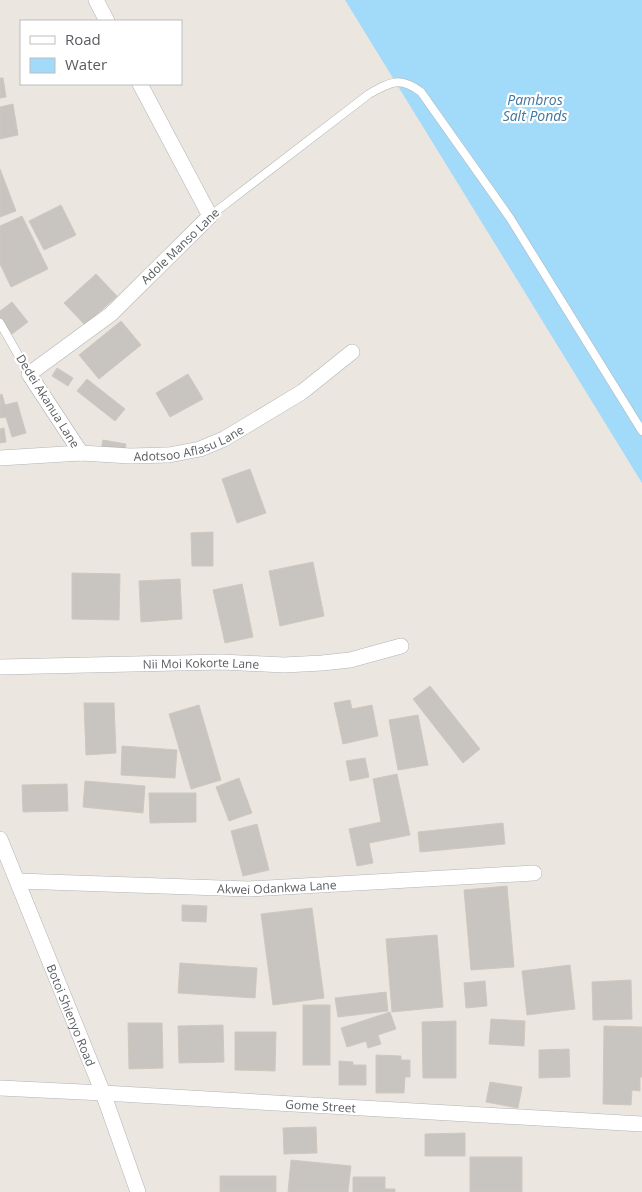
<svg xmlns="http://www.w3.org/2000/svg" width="642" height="1192" font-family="'Open Sans',sans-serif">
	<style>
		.water { fill: #a2daf9 }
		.building { fill: #c8c4bf; stroke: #cfc8bf }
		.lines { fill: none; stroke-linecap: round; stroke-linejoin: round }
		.lane-casing { stroke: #b1b3b7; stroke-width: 9 }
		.street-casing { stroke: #b1b3b7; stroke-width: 16 }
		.lane { stroke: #fff; stroke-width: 8 }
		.street { stroke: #fff; stroke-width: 15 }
		.labels { text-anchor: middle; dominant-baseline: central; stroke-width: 4.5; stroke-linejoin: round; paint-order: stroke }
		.street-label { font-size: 12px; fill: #595c60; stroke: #fff }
		.water-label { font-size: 14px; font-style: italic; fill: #4076a0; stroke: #fff }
	</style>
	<rect width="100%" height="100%" fill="#ebe7e0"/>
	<polygon class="water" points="345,0 642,0 642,483"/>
	<g class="building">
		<polygon points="0,78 3,78 6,97 0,98"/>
		<polygon points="13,104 18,135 0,139 0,107"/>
		<polygon points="0,169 16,211 0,217"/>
		<polygon points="61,205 76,235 44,250 29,221"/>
		<polygon points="22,216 48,269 11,287 0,264 0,226"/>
		<polygon points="96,274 117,296 85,325 64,303"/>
		<polygon points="12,302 28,322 12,334 0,319 0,311"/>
		<polygon points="121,321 141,345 99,379 79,355"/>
		<polygon points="57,368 73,378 68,386 52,376"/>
		<polygon points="188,374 203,399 170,417 156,393"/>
		<polygon points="87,379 125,409 115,421 77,391"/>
		<polygon points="2,394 5,405 17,402 26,433 12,437 6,417 0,418 0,395"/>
		<polygon points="4,428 6,442 0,443 0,429"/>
		<polygon points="103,440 126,444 124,455 101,451"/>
		<polygon points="250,469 266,513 237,523 222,479"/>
		<polygon points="213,532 213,566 192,566 191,533"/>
		<polygon points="313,562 324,616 280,626 269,571"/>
		<polygon points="72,573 120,574 119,620 72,619"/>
		<polygon points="180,579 182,619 141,622 139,581"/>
		<polygon points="242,584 253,637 225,643 213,590"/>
		<polygon points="430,686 480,749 463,763 413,699"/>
		<polygon points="350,700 352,709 372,705 378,736 343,744 334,703"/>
		<polygon points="84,703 114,703 116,753 86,755"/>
		<polygon points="199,705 221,780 191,789 169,714"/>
		<polygon points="418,715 428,765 398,770 389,720"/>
		<polygon points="122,746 177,750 175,778 121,775"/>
		<polygon points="365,758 369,777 350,781 346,761"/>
		<polygon points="397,774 410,835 369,843 373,863 357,866 349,829 381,822 373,779"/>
		<polygon points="239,778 252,813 229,821 216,787"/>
		<polygon points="85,781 145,786 143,813 83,807"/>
		<polygon points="67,784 68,811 23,812 22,785"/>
		<polygon points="149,793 196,793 196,822 150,823"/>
		<polygon points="503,823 505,844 420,852 418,832"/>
		<polygon points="257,824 269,870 243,876 231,831"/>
		<polygon points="507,886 514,967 471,970 464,890"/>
		<polygon points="182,905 207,906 206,922 182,921"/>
		<polygon points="312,908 324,998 273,1005 261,914"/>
		<polygon points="437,935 443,1007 392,1012 386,939"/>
		<polygon points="180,963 257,968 255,998 178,993"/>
		<polygon points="570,965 575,1009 527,1015 522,971"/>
		<polygon points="631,980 632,1019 593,1020 592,982"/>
		<polygon points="485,981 487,1006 466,1008 464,983"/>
		<polygon points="386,992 388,1011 338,1017 335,998"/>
		<rect x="303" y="1005" width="27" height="60"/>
		<polygon points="390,1012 396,1029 378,1035 381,1044 368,1048 366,1041 347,1047 341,1028"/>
		<polygon points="491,1019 525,1021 524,1046 489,1044"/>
		<polygon points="456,1021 456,1078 423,1078 422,1022"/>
		<polygon points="128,1023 162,1023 163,1068 129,1069"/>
		<polygon points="223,1025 224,1062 179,1063 178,1026"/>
		<polygon points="604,1026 642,1027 642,1077 640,1077 640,1091 632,1090 631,1105 603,1104"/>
		<polygon points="235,1032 276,1032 275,1071 235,1070"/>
		<polygon points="569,1049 570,1077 539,1078 539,1050"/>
		<polygon points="376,1055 401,1056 401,1060 410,1060 410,1077 405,1077 404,1093 376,1093"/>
		<polygon points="339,1061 353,1062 353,1065 366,1065 366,1085 339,1085"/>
		<polygon points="490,1082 522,1087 518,1108 486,1102"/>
		<polygon points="316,1127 317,1153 284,1154 283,1128"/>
		<polygon points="465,1133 465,1156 425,1156 425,1134"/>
		<rect x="470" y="1157" width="52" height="35"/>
		<polygon points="291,1160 351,1166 348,1192 288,1192"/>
		<rect x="220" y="1176" width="56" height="16"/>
		<polygon points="353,1177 385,1177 385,1189 395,1189 395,1192 353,1192"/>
	</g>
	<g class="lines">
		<defs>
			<g id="lane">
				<path d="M210,216L369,94C390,82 400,76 421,92L510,218L642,431"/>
				<polyline points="0,323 29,374"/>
			</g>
			<g id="street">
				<polyline points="96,0 107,21"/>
				<polyline points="81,453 29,374 111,314 210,216 140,84"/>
				<path id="s1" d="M0,458L81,453L130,456L169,455L200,449L224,439L302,392L352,352"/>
				<path id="s2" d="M0,667L222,662L284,665L322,663L350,660L401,646"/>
				<path id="s3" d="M0,839L103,1093L138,1192"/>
				<path id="s4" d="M18,881L249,889L534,873"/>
				<path id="s5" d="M0,1088L103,1093L642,1124"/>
			</g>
		</defs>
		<use href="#lane" class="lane-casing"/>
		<use href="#street" class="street-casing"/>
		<use href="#lane" class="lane"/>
		<use href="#street" class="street"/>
	</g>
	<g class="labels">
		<g class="street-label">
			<text transform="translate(180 246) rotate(-44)">Adole Manso Lane</text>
			<text transform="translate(48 401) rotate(58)">Dedei Akanua Lane</text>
			<text stroke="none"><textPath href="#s1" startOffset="191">Adotsoo Aflasu Lane</textPath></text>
			<text stroke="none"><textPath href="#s2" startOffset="201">Nii Moi Kokorte Lane</textPath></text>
			<text stroke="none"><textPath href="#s4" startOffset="259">Akwei Odankwa Lane</textPath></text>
			<text stroke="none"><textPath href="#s3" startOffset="190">Botoi Shienyo Road</textPath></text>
			<text stroke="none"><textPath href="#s5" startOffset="321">Gome Street</textPath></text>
		</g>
		<g class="water-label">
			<text x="535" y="99">Pambros<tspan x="535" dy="16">Salt Ponds</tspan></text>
		</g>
	</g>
	<rect x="20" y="20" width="162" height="65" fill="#ffffff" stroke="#bdbebf"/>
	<rect x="30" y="36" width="25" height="8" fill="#ffffff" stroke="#bdbebf"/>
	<text x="65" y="45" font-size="15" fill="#595c60">Road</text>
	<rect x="30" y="58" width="25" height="15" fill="#a2daf9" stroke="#bdbebf"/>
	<text x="65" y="70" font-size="15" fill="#595c60">Water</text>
</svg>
